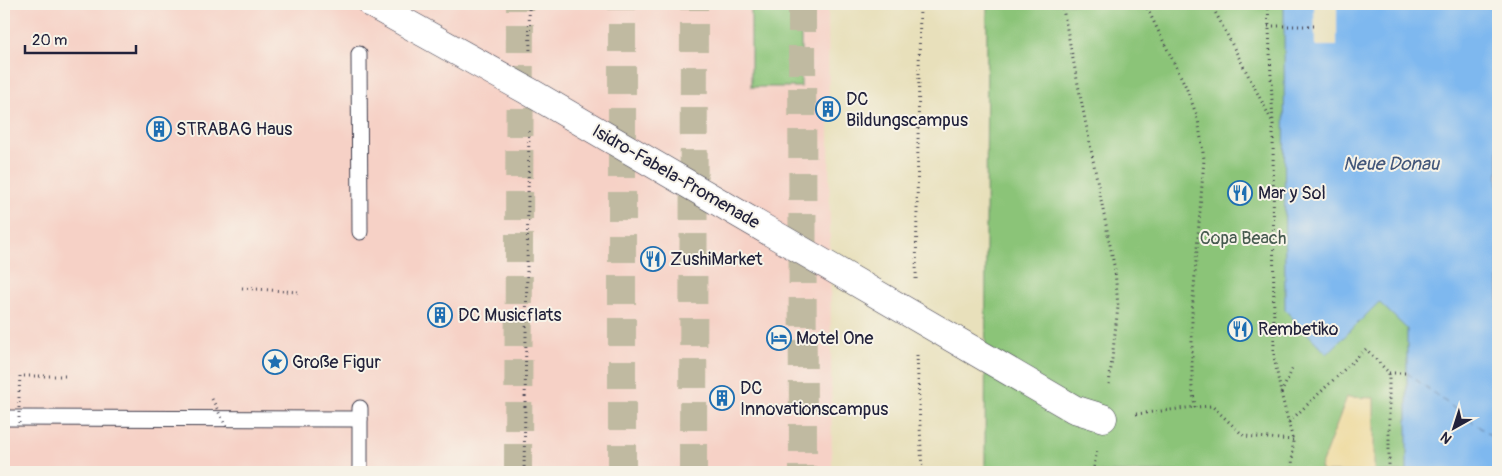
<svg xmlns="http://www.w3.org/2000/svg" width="1502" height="476" font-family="Pangolin,sans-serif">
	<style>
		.built { fill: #f6d1c6 }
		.green { fill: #8bc478; stroke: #56735a }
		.sand { fill: #eeda9e; stroke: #887e6c }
		.water { fill: #7eb8ef; stroke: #506d95 }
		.pier { fill: #e8e0bb }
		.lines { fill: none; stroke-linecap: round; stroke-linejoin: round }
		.ferry { stroke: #42567a; stroke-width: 1; stroke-dasharray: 6 5; stroke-linecap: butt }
		.highway-tunnel { stroke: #c0baa1; stroke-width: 28; stroke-dasharray: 28 14; stroke-linecap: butt }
		.lane-casing { stroke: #403e4e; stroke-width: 17 }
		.street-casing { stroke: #403e4e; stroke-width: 29 }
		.path { stroke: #403e4e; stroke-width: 3; stroke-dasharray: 1 4; stroke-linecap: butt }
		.lane { stroke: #fff; stroke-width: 15 }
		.street { stroke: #fff; stroke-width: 28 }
		.path-bridge { stroke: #403e4e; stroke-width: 3; stroke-dasharray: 1 4; stroke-linecap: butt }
		.labels { text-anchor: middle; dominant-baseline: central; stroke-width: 4; stroke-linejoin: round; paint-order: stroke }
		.poi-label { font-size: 18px; fill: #22223b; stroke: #f7f3e8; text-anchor: start }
		.street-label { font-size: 18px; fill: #22223b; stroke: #f7f3e8 }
		.park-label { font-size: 18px; fill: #475b50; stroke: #f7f3e8 }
		.water-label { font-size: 19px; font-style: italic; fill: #42567a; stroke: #f7f3e8 }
	</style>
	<rect width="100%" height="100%" fill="#f7f3e8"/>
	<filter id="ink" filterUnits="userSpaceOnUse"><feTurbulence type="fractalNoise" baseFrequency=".02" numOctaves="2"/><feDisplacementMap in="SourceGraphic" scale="10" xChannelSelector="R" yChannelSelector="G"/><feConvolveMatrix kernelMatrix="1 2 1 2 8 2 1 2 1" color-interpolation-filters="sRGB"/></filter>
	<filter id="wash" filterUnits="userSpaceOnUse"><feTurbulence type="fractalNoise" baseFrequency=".0096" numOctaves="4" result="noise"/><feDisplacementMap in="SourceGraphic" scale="20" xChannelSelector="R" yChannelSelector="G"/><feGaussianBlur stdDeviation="1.12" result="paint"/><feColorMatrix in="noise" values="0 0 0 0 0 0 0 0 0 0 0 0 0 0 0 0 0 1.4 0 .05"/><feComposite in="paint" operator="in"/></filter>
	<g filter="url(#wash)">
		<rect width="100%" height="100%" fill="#e8e0bb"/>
		<polygon class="built" points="4,4 828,4 832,472 4,472"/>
		<g class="green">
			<polygon points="987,4 1485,4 1490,472 985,472"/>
			<rect x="751" y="9" width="50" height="78"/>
		</g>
		<polygon class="sand" points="1347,397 1374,398 1374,472 1323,472 1320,468"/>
		<polygon class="water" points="1284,4 1498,4 1498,472 1407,472 1407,329 1379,302 1327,354 1285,310"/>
		<polygon class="pier" points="1314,4 1337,4 1337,46 1315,46"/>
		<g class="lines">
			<polyline class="ferry" points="1407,373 1498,441"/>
		</g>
	</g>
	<g filter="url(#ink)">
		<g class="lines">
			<g class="highway-tunnel">
				<polyline points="802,4 803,472"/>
				<polyline points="518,472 520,4"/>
				<polyline points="622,472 622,4"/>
				<polyline points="693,472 694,4"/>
			</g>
			<defs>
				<g id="lane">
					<polyline points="359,54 360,232"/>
					<polyline points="4,418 360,419"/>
					<polyline points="360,472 360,408"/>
				</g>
				<polyline id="street" points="372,4 530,92 1074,409 1103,418"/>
			</defs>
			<use href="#lane" class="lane-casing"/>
			<use href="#street" class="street-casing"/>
			<g class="path">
				<polyline points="529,4 530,54"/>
				<polyline points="1062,4 1115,270 1118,307 1109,385"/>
				<polyline points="1145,4 1186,87 1198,119 1204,159 1192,313 1192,387 1195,407 1212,406 1244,436 1293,440"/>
				<polyline points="1211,4 1273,123"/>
				<polyline points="1268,4 1273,124 1274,357 1281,393 1293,440 1292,472"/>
				<polyline points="1268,26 1315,26"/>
				<polyline points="916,279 920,4"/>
				<polyline points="242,288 298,292"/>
				<polyline points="917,355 922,472"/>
				<polyline points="1389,373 1407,373"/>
				<polyline points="19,392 20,376 66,376"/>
				<polyline points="1281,393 1293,368"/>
				<polyline points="1136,414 1195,407"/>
				<polyline points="1289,422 1366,349 1389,373 1389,472"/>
				<polyline points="1292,471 1304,472"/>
				<polyline points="524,472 529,130"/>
				<polyline points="1093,472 1097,450"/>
			</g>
			<use href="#lane" class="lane"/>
			<use href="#street" class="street"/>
			<g class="path-bridge">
				<polyline points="212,399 227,428"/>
				<polyline points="19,423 19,395"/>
			</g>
		</g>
	</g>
	<defs>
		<symbol id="building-ring" viewBox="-11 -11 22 22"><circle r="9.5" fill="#f7f3e8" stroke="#1f6fb2" stroke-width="1.5"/><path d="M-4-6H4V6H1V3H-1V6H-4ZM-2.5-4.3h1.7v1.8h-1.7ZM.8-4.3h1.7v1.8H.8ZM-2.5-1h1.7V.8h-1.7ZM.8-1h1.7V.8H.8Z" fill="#1f6fb2"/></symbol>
		<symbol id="restaurant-ring" viewBox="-11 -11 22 22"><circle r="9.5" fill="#f7f3e8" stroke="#1f6fb2" stroke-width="1.5"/><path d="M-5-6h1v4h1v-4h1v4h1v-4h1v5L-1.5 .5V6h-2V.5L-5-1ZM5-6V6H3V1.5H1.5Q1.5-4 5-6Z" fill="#1f6fb2"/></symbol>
		<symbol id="hotel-ring" viewBox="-11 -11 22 22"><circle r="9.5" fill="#f7f3e8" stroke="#1f6fb2" stroke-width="1.5"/><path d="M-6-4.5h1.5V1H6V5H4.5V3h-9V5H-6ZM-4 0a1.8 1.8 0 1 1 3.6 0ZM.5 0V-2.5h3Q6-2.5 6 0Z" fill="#1f6fb2"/></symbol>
		<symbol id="sight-ring" viewBox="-11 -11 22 22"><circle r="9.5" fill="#f7f3e8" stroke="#1f6fb2" stroke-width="1.5"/><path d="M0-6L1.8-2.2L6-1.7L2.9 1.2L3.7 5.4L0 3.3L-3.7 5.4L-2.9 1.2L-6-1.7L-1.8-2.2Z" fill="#1f6fb2"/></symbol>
	</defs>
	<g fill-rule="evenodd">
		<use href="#building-ring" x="814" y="95" width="28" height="28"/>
		<use href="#building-ring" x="145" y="115" width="28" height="28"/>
		<use href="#restaurant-ring" x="1226" y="179" width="28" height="28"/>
		<use href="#restaurant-ring" x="639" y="245" width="28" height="28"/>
		<use href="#building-ring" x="426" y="301" width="28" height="28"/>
		<use href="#restaurant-ring" x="1226" y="315" width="28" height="28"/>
		<use href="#hotel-ring" x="765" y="324" width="28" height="28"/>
		<use href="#sight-ring" x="261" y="348" width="28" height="28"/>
		<use href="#building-ring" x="708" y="384" width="28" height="28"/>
	</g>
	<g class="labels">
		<g class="poi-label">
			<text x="846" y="99">DC<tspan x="846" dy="21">Bildungscampus</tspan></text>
			<text x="176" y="129">STRABAG Haus</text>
			<text x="1258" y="193">Mar y Sol</text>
			<text x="670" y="259">ZushiMarket</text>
			<text x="458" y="315">DC Musicflats</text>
			<text x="1258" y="329">Rembetiko</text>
			<text x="796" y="338">Motel One</text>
			<text x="292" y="362">Große Figur</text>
			<text x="740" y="388">DC<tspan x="740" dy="21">Innovationscampus</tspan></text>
		</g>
		<g class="street-label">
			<text transform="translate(676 177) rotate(30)">Isidro-Fabela-Promenade</text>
		</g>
		<g class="park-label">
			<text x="1243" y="238">Copa Beach</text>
		</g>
		<g class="water-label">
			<text x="1391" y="164">Neue Donau</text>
		</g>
	</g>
	<rect width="1502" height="476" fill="none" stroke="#f7f3e8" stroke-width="20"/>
	<g transform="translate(1454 428) rotate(219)" stroke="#f7f3e8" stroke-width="4" paint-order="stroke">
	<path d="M0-4L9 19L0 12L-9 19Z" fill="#22223b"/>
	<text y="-8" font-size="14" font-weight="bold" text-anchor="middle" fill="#22223b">N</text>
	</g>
	<path d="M25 45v8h111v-8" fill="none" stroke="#22223b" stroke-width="2.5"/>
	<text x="32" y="45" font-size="15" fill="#22223b" stroke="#f7f3e8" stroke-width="4" paint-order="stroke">20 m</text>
</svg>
